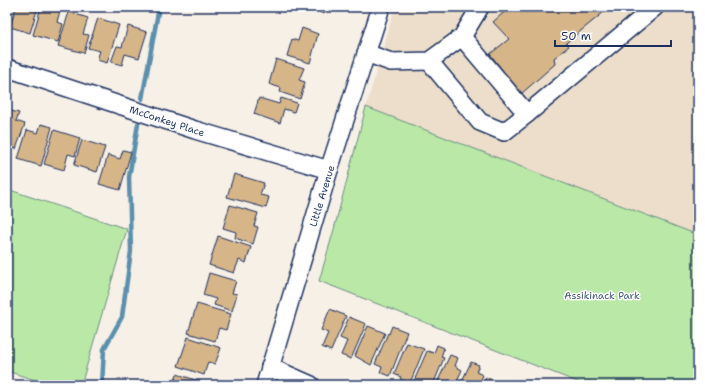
<svg xmlns="http://www.w3.org/2000/svg" width="705" height="392" font-family="'Shantell Sans',sans-serif">
	<style>
		.built { fill: #eddecb }
		.green { fill: #bae8a6; stroke: #6a8c82 }
		.lines { fill: none; stroke-linecap: round; stroke-linejoin: round }
		.stream { stroke: #5a90ae; stroke-width: 4.5 }
		.building { fill: #d6b589; stroke: #1b2f5e }
		.minor-casing { stroke: #1b2f5e; stroke-width: 20 }
		.minor { stroke: #fff; stroke-width: 17 }
		.labels { text-anchor: middle; dominant-baseline: central; stroke-width: 3; stroke-linejoin: round; paint-order: stroke }
		.street-label { font-size: 10px; fill: #1b2f5e; stroke: #fff }
		.park-label { font-size: 10px; fill: #435d70; stroke: #fff }
	</style>
	<rect width="100%" height="100%" fill="#f7f0e7"/>
	<filter id="ink" filterUnits="userSpaceOnUse"><feTurbulence type="fractalNoise" baseFrequency=".025" numOctaves="2"/><feDisplacementMap in="SourceGraphic" scale="8" xChannelSelector="R" yChannelSelector="G"/><feConvolveMatrix kernelMatrix="1 2 1 2 8 2 1 2 1" color-interpolation-filters="sRGB"/></filter>
	<g filter="url(#ink)">
		<polygon class="built" points="395,7 698,7 698,235 366,107"/>
		<g class="green">
			<polygon points="366,107 698,235 698,385 585,385 319,281 333,233"/>
			<polygon points="7,189 127,229 81,385 50,385 7,371"/>
		</g>
		<g class="lines">
			<g class="stream">
				<polyline points="142,99 159,7"/>
				<polyline points="102,385 104,349 122,317 131,251 129,177 138,124"/>
			</g>
		</g>
		<g class="building">
			<polygon points="16,7 38,7 30,33 10,27"/>
			<polygon points="41,7 61,7 57,22 63,24 58,42 33,35"/>
			<polygon points="307,7 326,7 324,14"/>
			<polygon points="510,7 610,7 566,43 569,46 554,58 555,64 521,94 490,54 509,39 493,22"/>
			<polygon points="69,12 88,18 83,34 89,35 84,53 58,46"/>
			<polygon points="98,18 119,25 107,63 97,60 100,51 88,48"/>
			<polygon points="128,26 147,32 139,58 125,54 122,65 111,62 117,46 122,47"/>
			<polygon points="302,28 318,34 310,63 287,56 292,39 298,41"/>
			<polygon points="276,59 304,68 299,80 305,82 300,99 280,92 281,88 269,84"/>
			<polygon points="259,98 279,104 281,98 297,103 294,112 284,109 280,123 254,114"/>
			<polygon points="7,110 19,113 16,121 25,124 16,149 7,146"/>
			<polygon points="41,124 52,127 41,166 18,159 27,130 38,133"/>
			<polygon points="54,130 80,138 75,156 68,154 64,170 44,164"/>
			<polygon points="82,140 105,147 97,172 74,165"/>
			<polygon points="123,150 131,152 120,190 99,184 108,155 120,159"/>
			<polygon points="234,174 264,183 260,195 269,197 266,208 227,197"/>
			<polygon points="230,205 258,213 254,226 258,227 253,244 235,238 236,232 223,228"/>
			<polygon points="218,236 251,247 246,263 239,260 234,273 209,265"/>
			<polygon points="209,273 236,281 232,293 237,294 232,311 214,305 216,299 203,295"/>
			<polygon points="197,304 231,314 226,330 219,328 215,341 188,333"/>
			<polygon points="330,309 346,316 331,351 322,347 328,333 321,330"/>
			<polygon points="349,317 366,324 351,359 341,355 347,341 340,338"/>
			<polygon points="368,326 385,333 371,365 355,356"/>
			<polygon points="392,326 407,332 390,376 380,372 382,367 375,364 388,333 389,334"/>
			<polygon points="188,337 221,348 215,364 208,362 204,375 178,366"/>
			<polygon points="407,343 424,349 410,383 400,379 401,377 394,374"/>
			<polygon points="437,345 444,348 441,357 444,358 433,385 422,385 414,381 427,351 434,353"/>
			<polygon points="450,355 458,358 455,366 462,370 455,385 436,385"/>
			<polygon points="471,362 479,365 476,372 483,375 479,385 460,385"/>
			<polygon points="177,374 202,382 201,385 173,385"/>
			<polygon points="486,377 502,384 502,385 483,385"/>
		</g>
		<g class="lines">
			<defs>
				<g id="minor">
					<polyline points="366,53 391,62 429,61 462,37 480,7"/>
					<polyline points="429,61 480,122 504,132 527,114 462,37"/>
					<polyline points="7,68 195,130 329,170"/>
					<polyline points="527,114 655,7"/>
					<polyline points="270,367 311,385"/>
					<polyline points="265,385 329,170 381,7"/>
				</g>
			</defs>
			<use href="#minor" class="minor-casing"/>
			<use href="#minor" class="minor"/>
		</g>
	</g>
	<g class="labels">
		<g class="street-label">
			<text transform="translate(167 121) rotate(18)">McConkey Place</text>
			<text transform="translate(322 196) rotate(-73)">Little Avenue</text>
		</g>
		<g class="park-label">
			<text x="602" y="295">Assikinack Park</text>
		</g>
	</g>
	<rect width="705" height="392" fill="none" stroke="#fff" stroke-width="24"/>
	<rect x="12" y="12" width="681" height="368" fill="none" stroke="#1b2f5e" stroke-width="1.5" filter="url(#ink)"/>
	<path d="M555 40v6h116v-6" fill="none" stroke="#1b2f5e" stroke-width="2"/>
	<text x="561" y="40" font-size="12" fill="#1b2f5e" stroke="#ffffff" stroke-width="3" paint-order="stroke">50 m</text>
</svg>
